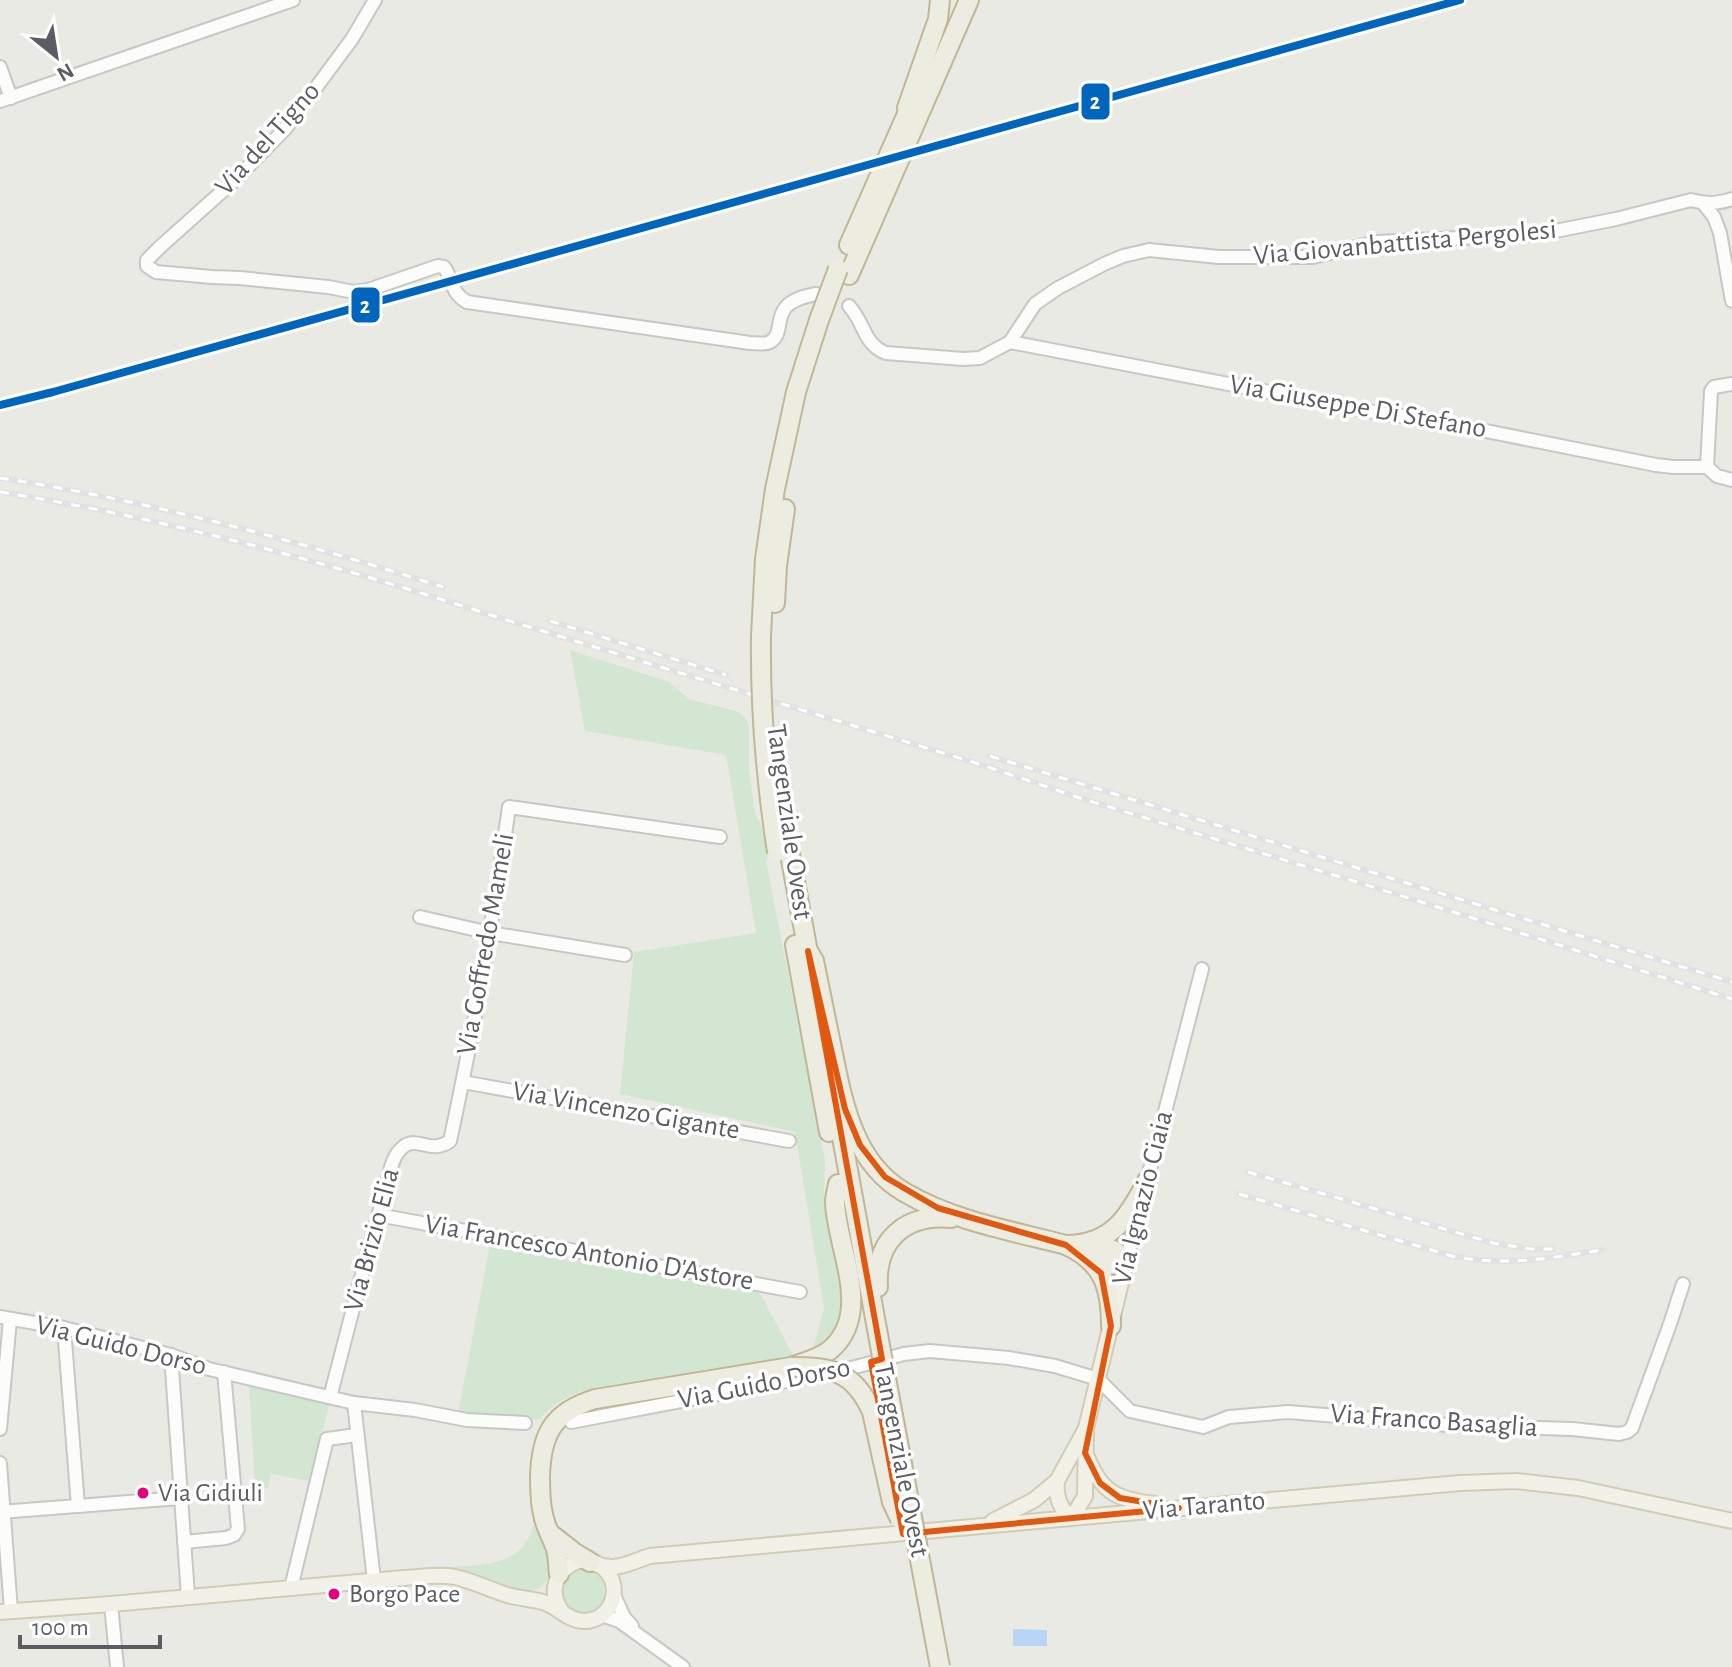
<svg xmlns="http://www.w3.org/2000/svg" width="1732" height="1667" font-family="'Alegreya Sans',sans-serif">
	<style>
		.green { fill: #d3e6d2 }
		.water { fill: #b9d5f4 }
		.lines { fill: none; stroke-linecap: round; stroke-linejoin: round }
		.minor-casing { stroke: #c7c7c5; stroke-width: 16 }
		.major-casing { stroke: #d1ccb4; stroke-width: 18 }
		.highway-casing { stroke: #c0b794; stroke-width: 22 }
		.minor { stroke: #fcfcfb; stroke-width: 12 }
		.major { stroke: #f2f1e7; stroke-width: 14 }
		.highway { stroke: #edece1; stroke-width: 18 }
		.rail-casing { stroke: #e2e2e2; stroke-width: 6 }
		.rail { stroke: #fff; stroke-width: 3; stroke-dasharray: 9; stroke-linecap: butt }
		.highway-bridge-casing { stroke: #c0b794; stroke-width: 22; stroke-linecap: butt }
		.highway-bridge { stroke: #edece1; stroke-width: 18 }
		.rail-1-casing { stroke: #fff; stroke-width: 14 }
		.rail-1 { stroke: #0065bd; stroke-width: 8 }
		.marked { fill: none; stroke: #e15910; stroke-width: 6; stroke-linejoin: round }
		.bus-dot { fill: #e5007d; stroke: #fff; stroke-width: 3 }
		.labels { text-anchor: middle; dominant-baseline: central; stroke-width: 7; stroke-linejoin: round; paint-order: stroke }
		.bus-label { font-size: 26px; fill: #5b5d62; stroke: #fff; text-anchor: start }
		.street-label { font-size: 28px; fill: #5b5d62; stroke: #fff }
		.line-badge { stroke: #fff; stroke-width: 3 }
		.badge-label { font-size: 22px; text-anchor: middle; font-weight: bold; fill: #fff }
	</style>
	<rect width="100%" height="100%" fill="#eaeae5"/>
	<g class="green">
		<polygon points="570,650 669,682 689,699 739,712 745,718 749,725 749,768 755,813 766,834 769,855 766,861 825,1160 824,1198 843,1297 843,1316 838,1331 827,1344 812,1352 824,1308 795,1132 620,1094 634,952 756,933 726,755 585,731"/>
		<path d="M490,1245L760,1293L794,1357L597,1387C574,1393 556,1400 540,1419L527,1420L458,1413Z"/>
		<polygon points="249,1384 330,1402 310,1481 271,1474 268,1488 255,1486"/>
		<path d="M535,1520L538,1530L548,1546L553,1567C549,1575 547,1583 539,1588C519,1599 495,1582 477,1576C467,1573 456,1570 446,1567C485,1565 525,1567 535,1520Z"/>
		<circle cx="584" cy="1592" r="23"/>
	</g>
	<polygon class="water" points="1013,1629 1047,1630 1047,1646 1013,1646"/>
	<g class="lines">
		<defs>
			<g id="minor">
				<path d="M375,0L352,39L286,128L236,179L160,247L147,260V266L156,272L212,277L240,278L328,287L354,292L368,290L438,266L444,267C454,281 450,292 467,302L750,343C756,343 764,345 770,342C789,331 764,303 816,294"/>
				<polyline points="0,67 11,98"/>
				<polyline points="0,101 293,0"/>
				<polyline points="1703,203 1714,217 1720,233 1732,301"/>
				<path d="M849,306C865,323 863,344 886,353L963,359L980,358L1010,342L1035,304L1058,288L1104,264L1123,256L1149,250L1219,257H1313L1377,242L1540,234L1616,219L1691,200C1706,204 1717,204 1732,199"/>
				<polyline points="1010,342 1374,412 1441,422 1656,465 1673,467 1707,467"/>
				<polyline points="1732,384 1714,387 1711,391 1707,467 1717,476 1732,480"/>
				<polyline points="420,917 490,933 625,955"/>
				<polyline points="463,1082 789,1141"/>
				<polyline points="378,1215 800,1292"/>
				<polyline points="1126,1262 1202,969"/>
				<polyline points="0,1317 64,1328 171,1355 209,1369 354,1403 415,1410 467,1420 525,1423"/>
				<polyline points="64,1328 78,1506"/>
				<polyline points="171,1355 188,1596"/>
				<path d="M330,1397C348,1330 364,1262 384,1196C388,1182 390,1160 400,1150C415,1132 429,1156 450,1141C474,1030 493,919 509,807L720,837"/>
				<polyline points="354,1403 374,1580"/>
				<polyline points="571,1422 844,1370 904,1354 930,1351 1009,1358 1055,1366 1098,1379 1130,1411 1203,1427 1229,1417 1288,1412 1447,1425 1572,1429 1619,1434 1627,1432 1632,1428 1670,1324 1683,1284"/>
				<polyline points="0,1429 10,1320"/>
				<polyline points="0,1463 11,1611"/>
				<polyline points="0,1512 180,1498"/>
				<polyline points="184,1542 226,1538 234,1535 238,1529 224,1372"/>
				<polyline points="291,1588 327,1439 357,1435"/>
				<polyline points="614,1595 624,1617 632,1626"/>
				<polyline points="111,1604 117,1667"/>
				<polyline points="596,1618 605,1616 619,1621 683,1667"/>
			</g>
			<g id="major">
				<path d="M1088,1459C1102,1494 1120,1500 1155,1504"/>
				<path d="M1057,1481C1055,1496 1060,1506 1069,1518"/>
				<polyline points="1069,1518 1076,1511 1085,1496 1086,1428 1126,1262"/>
				<polyline points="993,1521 1034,1500 1057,1481 1085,1430"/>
				<path d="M598,1565C619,1571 630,1562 650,1556L1460,1483L1516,1481L1578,1488L1732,1521"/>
				<path d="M0,1612L111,1604L404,1578C419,1577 434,1575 448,1576C468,1578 487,1589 507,1595C519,1598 531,1599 543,1602C557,1606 567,1620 582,1621C607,1623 623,1594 608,1573C585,1541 535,1577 563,1613"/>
			</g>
			<g id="highway">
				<polyline points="907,108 938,19 940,0"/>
				<polyline points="849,245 915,96"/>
				<polyline points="849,275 969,0"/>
				<polyline points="775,603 777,566 785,509"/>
				<polyline points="761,636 765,559 775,489 796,392 819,320"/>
				<polyline points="789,849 810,963"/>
				<polyline points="795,945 829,1132"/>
				<path d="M808,951L814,961C820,989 825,1016 831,1044C842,1098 852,1162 904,1192C953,1221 1012,1231 1066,1245C1103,1262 1111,1287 1111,1326"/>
				<polyline points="837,1110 881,1351"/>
				<path d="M1066,1245C1111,1245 1128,1218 1147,1181"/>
				<path d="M1087,1258C1100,1264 1113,1267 1126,1262C1117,1249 1104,1245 1089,1243"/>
				<path d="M878,1287C875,1240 905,1214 951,1218"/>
				<polyline points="552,1535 575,1553 590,1562"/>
				<path d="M559,1574C558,1566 558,1557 556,1549C552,1537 545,1527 543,1514C540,1502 540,1490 540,1477C541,1434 553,1412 595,1399L791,1367C804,1362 819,1359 830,1350C874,1313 836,1247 835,1202C835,1196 837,1190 838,1184"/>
			</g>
		</defs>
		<use href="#minor" class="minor-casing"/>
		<use href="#major" class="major-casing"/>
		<use href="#highway" class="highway-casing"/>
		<use href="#minor" class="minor"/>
		<use href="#major" class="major"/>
		<use href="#highway" class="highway"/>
		<defs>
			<g id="rail">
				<path d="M0,478C150,501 299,541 443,587"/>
				<path d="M0,492C169,519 337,565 500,618L979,764L1083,799L1357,882L1732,999"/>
				<polyline points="550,621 726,675"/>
				<polyline points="990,756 1732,982"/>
				<polyline points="1248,1172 1493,1243 1531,1249 1553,1249"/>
				<path d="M1239,1194L1452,1256C1506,1267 1549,1258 1602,1250"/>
			</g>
		</defs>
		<use href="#rail" class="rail-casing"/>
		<use href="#rail" class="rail"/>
		<defs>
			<g id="highway-bridge">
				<polyline points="819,320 838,269"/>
				<path d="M761,636C760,709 766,780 777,852"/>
				<polyline points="881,1351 940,1667"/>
				<path d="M791,1367C831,1367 854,1371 872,1412L892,1502L900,1519"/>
			</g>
		</defs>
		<use href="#highway-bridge" class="highway-bridge-casing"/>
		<use href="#highway-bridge" class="highway-bridge"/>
		<defs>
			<polyline id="rail-1" points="0,405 53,392 1460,0"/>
		</defs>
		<use href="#rail-1" class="rail-1-casing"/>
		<use href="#rail-1" class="rail-1"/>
	</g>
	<path class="marked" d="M808,951L845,1109L860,1145L885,1177L938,1208L1066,1245L1101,1273L1111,1326L1085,1453L1100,1483L1120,1498L1179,1508L903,1534L871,1362L882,1359Z"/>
	<g class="bus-dot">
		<circle cx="143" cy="1493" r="7"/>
		<circle cx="334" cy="1594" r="7"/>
	</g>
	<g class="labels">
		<g class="bus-label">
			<text x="158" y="1493">Via Gidiuli</text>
			<text x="349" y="1594">Borgo Pace</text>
		</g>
		<g class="street-label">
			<text transform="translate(268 139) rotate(-48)">Via del Tigno</text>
			<text transform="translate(1405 243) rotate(-5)">Via Giovanbattista Pergolesi</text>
			<text transform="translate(1358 407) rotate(10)">Via Giuseppe Di Stefano</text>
			<text transform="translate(789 822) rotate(82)">Tangenziale Ovest</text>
			<text transform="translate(486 944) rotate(-80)">Via Goffredo Mameli</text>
			<text transform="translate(626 1111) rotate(10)">Via Vincenzo Gigante</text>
			<text transform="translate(1143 1198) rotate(-76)">Via Ignazio Ciaia</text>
			<text transform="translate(372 1240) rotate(-75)">Via Brizio Elia</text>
			<text transform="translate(589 1253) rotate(10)">Via Francesco Antonio D'Astore</text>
			<text transform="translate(121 1346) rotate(14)">Via Guido Dorso</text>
			<text transform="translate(764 1384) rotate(-11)">Via Guido Dorso</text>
			<text transform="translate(1434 1421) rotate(4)">Via Franco Basaglia</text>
			<text transform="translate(901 1460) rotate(79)">Tangenziale Ovest</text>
			<text transform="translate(1204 1506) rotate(-5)">Via Taranto</text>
		</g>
	</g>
	<g class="line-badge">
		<rect x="1080" y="82" width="31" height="39" rx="8" fill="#0065bd"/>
		<rect x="350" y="286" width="31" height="38" rx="8" fill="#0065bd"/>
	</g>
	<g class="badge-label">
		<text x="1095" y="109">2</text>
		<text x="365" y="313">2</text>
	</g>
	<g transform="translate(56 56) rotate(150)" stroke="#ffffff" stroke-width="6" paint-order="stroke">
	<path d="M0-6L14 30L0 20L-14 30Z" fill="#5b5d62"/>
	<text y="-12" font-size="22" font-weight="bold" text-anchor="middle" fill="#5b5d62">N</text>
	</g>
	<path d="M20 1635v12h140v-12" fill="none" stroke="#5b5d62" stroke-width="4"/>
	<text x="32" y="1635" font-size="24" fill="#5b5d62" stroke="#ffffff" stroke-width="6" paint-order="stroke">100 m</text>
</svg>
